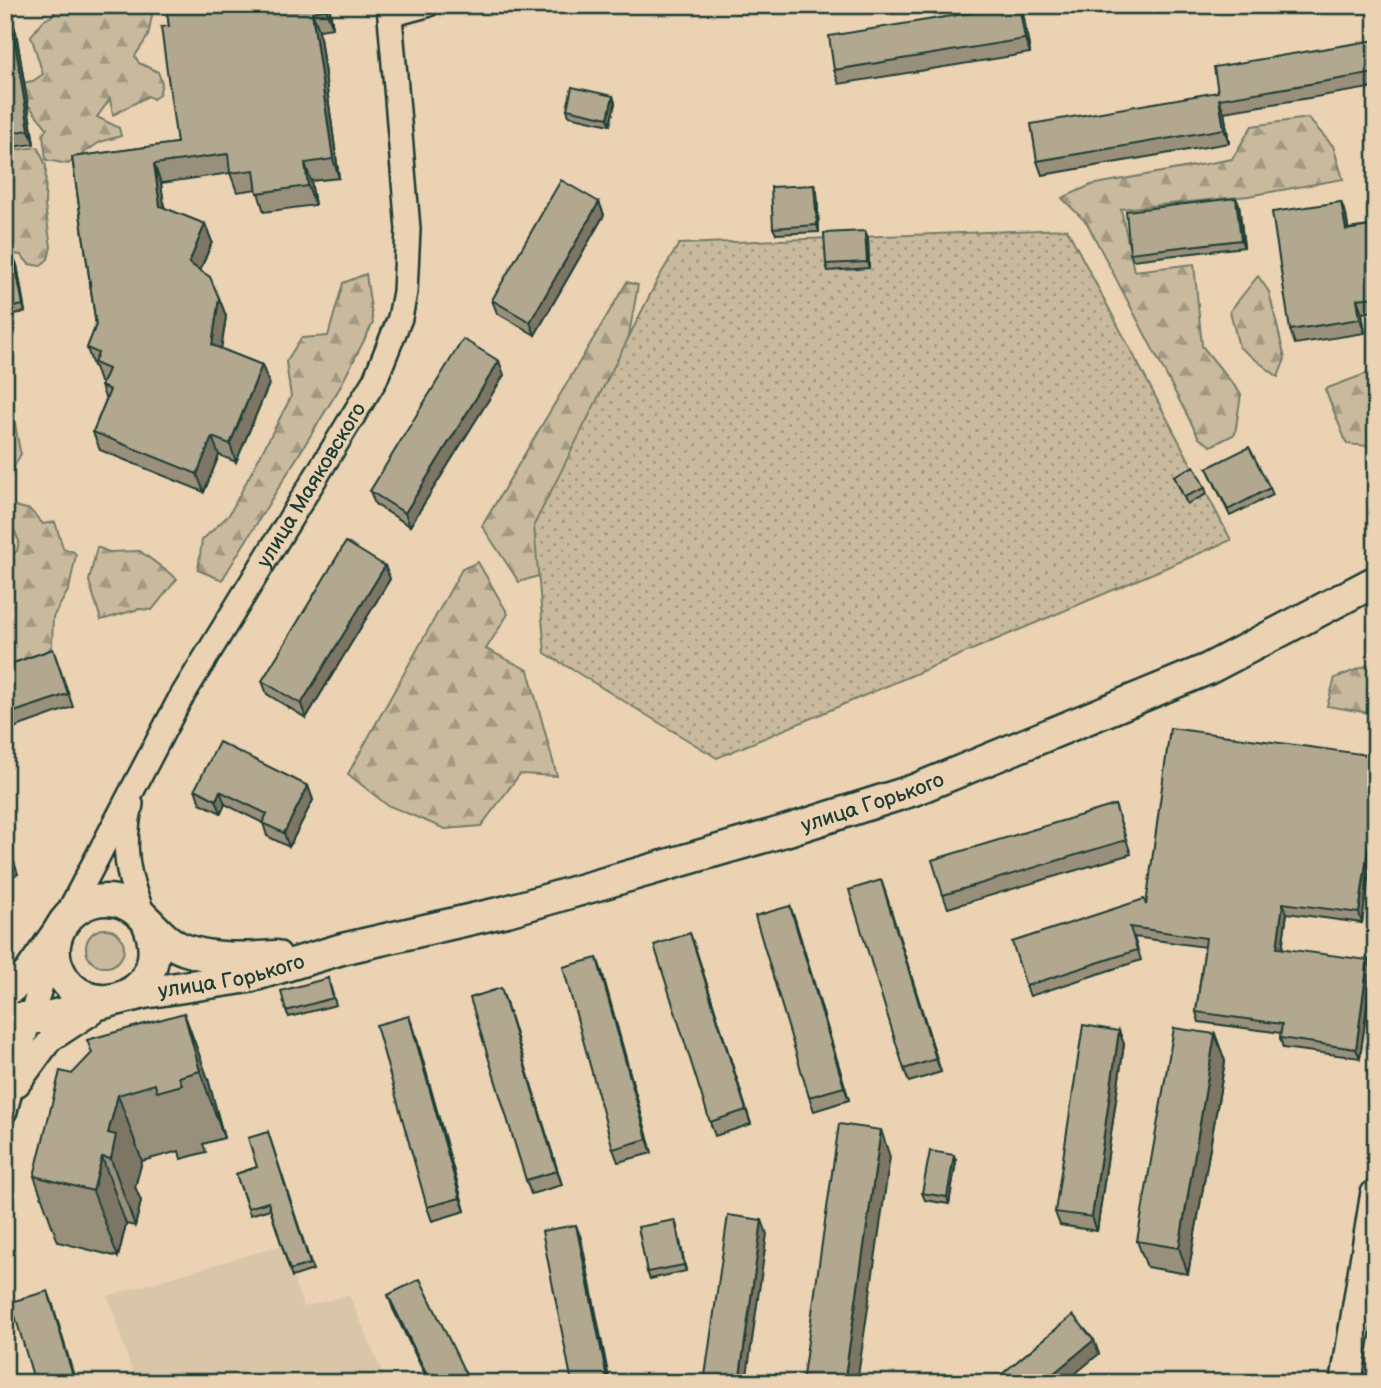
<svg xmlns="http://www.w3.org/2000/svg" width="1381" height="1388" font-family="'Balsamiq Sans',sans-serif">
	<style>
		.built { fill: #d9c5a8 }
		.grass { fill: #c9ba9e; stroke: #747c69; stroke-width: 2 }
		.forest { fill: url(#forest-firs); stroke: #747c69; stroke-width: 2 }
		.park { fill: url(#park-dots); stroke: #747c69; stroke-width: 2 }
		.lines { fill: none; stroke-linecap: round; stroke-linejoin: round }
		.minor-casing { stroke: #1f3d34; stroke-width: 28 }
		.tertiary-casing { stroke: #1f3d34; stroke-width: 35 }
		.minor { stroke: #ead2b3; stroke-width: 23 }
		.tertiary { stroke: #ead2b3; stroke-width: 30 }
		.wall { fill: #99907c; stroke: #1f3d34; stroke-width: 2 }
		.shaded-wall { fill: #7d7665; stroke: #1f3d34; stroke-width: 2 }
		.building { fill: #b2a890; stroke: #1f3d34; stroke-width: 2 }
		.labels { text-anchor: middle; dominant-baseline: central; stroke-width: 5; stroke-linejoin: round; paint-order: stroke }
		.street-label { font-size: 21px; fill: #1f3d34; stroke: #ead2b3 }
	</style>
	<defs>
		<pattern id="forest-firs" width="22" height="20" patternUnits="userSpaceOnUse" patternTransform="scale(1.75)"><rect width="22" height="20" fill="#c9ba9e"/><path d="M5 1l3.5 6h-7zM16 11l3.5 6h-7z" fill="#a39882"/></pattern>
		<pattern id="park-dots" width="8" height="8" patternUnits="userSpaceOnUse" patternTransform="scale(1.75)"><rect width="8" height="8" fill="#c9ba9e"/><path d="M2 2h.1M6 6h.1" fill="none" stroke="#a39882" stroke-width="1.8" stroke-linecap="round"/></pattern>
	</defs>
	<rect width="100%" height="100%" fill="#ead2b3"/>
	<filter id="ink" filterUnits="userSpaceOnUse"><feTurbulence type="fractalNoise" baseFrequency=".0143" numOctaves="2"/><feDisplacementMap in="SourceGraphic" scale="14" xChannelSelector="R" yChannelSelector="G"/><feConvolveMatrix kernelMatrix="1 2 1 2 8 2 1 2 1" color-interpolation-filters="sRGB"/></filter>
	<g filter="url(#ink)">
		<polygon class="built" points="282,1245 303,1307 349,1295 387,1383 136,1383 108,1296"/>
		<circle class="grass" cx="105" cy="948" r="19"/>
		<g class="forest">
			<polygon points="50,5 154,5 148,36 135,56 139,63 158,72 162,83 159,95 153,99 148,96 113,115 110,99 97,117 119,128 121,136 100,142 68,164 46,160 43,134 47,128 21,96 21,83 33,81 43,74 31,36 43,21 55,14"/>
			<polygon points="1308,118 1333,146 1343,179 1248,196 1121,209 1134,271 1194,264 1202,346 1241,394 1235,434 1211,446 1199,438 1087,223 1062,198 1091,185 1232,159 1252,126"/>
			<polygon points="38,147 46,166 45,206 51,247 48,259 40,266 29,264 21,255 5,253 5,151"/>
			<polygon points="366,274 373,323 339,389 222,580 198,570 202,540 229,515 291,397 286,362 301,338 328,336 343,283"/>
			<polygon points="1258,276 1269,292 1285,359 1278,377 1239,347 1230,311"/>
			<polygon points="627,282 638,285 624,363 551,572 519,582 482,526"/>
			<polygon points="1376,370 1376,441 1368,446 1347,444 1325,389"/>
			<path d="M5,396C15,405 16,439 21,454L12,470L5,472Z"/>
			<polygon points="15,506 30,510 43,524 55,522 63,548 74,552 76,555 69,589 53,617 52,645 48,651 12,669 5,660 5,559 17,551 19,541 5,511"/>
			<polygon points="97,547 109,552 140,551 177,579 152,610 139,609 101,620 89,581"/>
			<polygon points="478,562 508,614 486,649 528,670 557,776 520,774 481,826 445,829 387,805 348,774 462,569"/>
			<polygon points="1376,662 1376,714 1327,706 1335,678"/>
		</g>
		<polygon class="park" points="1067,229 1231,540 717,758 545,653 534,525 659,277 679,244"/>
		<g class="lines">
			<defs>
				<g id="minor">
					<polyline points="390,15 427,5"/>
					<path d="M131,804C121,847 127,880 146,920"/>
					<path id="s1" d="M66,917L179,701L375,380L400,318L405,292L408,229L389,5"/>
					<polyline points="18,1084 50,1040 93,1012"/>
					<polyline points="5,1111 22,1043 53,949"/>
				</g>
				<g id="tertiary">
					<path d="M147,922C179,995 86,1029 59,970C41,931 82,888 123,903C148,913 159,942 186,950C215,960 246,958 276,956"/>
					<polyline points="5,992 28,975 58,932"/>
					<path id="s2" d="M5,1018H43L144,993L249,977L342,949L507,911L785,831L914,790L1208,669L1376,581"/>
					<polyline points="1346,1383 1376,1195"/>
				</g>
			</defs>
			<use href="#minor" class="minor-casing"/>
			<use href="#tertiary" class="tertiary-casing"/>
			<use href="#minor" class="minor"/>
			<use href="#tertiary" class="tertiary"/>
		</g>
		<g class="wall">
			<polygon points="166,5 329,5 333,28 319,30 339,178 311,181 315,205 264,212 257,189 237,192 230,173 161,183 164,208 205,224 212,242 200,271 219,298 226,316 221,349 262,365 269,384 236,462 219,455 204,492 100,450 93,432 106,400 101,386 102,383 100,382 95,367 93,366 87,348 96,325 72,157 177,143 169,26"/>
			<polygon points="11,18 16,32 34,144 5,148 5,19"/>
			<polygon points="1024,18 1030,53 839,84 834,70"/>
			<polygon points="1376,40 1376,87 1224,112 1229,143 1042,175 1037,161 1218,92"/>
			<polygon points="613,96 615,103 610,125 569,116 567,109"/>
			<polygon points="814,185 817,192 819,232 776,234 773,228"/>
			<polygon points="599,202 604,215 535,335 497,313 492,300"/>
			<polygon points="1239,204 1244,247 1133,260 1130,253"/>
			<polygon points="1346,215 1348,229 1376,225 1376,311 1362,313 1365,333 1295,344 1290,330"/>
			<polygon points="865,231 868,238 869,268 828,271 826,264"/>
			<polygon points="14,258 17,265 25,312 5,316 5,260"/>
			<polygon points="504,375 410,526 375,504 370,491"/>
			<polygon points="1207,468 1270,488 1273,495 1230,516"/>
			<polygon points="1174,476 1205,488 1207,494 1187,504"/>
			<polygon points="385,566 390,579 306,718 267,694 262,681"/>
			<polygon points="53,649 73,707 5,731 5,666"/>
			<polygon points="1376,756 1362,923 1287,913 1282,948 1372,970 1360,1058 1283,1048 1280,1038 1281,1033 1199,1022 1196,1012 1205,947 1134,937 1141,960 1030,996 1026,986 1146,904"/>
			<polygon points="308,786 313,800 289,847 267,836 263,823 225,804 221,813 200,803 195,789"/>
			<polygon points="1115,805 1131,854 948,908 943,895"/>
			<polygon points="5,834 18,874 5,878"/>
			<polygon points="881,880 941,1072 909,1082 904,1069"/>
			<polygon points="790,906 849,1100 814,1111 809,1097"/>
			<polygon points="695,947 751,1124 715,1136 710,1122"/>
			<polygon points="597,958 602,972 652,1153 618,1162 613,1149"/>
			<polygon points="328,978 336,1005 289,1017 286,1011"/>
			<polygon points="501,988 562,1185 531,1194 526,1180"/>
			<polygon points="184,1013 208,1079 224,1138 203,1144 206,1152 181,1159 179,1151 142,1161 135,1187 141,1201 135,1226 126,1224 118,1257 58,1242 34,1176 72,1074"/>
			<polygon points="414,1029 465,1211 432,1221 427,1207"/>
			<polygon points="1119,1031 1124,1044 1097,1231 1060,1225 1055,1212"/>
			<polygon points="1215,1034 1225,1061 1188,1274 1147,1267 1137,1241"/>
			<polygon points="268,1132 313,1270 292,1277 270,1209 250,1215 236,1174 257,1167"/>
			<polygon points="956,1161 949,1204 925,1200 922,1193"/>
			<polygon points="677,1227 686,1271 650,1279 647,1272"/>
			<polygon points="388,1295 470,1383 429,1383 393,1309"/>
		</g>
		<g class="shaded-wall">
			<polygon points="325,5 329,5 333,28 326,10"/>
			<polygon points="1019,5 1024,18 1030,53 1025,39"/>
			<polygon points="312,12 319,30 339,178 333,159"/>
			<polygon points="11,18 16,32 34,144 29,130"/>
			<polygon points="613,96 615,103 610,125 608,118"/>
			<polygon points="1219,99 1224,112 1229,143 1224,129"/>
			<polygon points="305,163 311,181 315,205 308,186"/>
			<polygon points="154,164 161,183 167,225 160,206"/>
			<polygon points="814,185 817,192 819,232 817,225"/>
			<polygon points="1236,198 1239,204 1244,247 1241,240"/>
			<polygon points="599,202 604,215 535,335 530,322"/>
			<polygon points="1341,202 1346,215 1351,243 1346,230"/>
			<polygon points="205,224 212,242 195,282 189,263"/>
			<polygon points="865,231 868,238 869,268 867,262"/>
			<polygon points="14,258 17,265 25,312 23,305"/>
			<polygon points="219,298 226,316 219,363 212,345"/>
			<polygon points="1357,299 1362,313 1365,333 1360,319"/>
			<polygon points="499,361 504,375 410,526 405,513"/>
			<polygon points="262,365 269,384 236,462 230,444"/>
			<polygon points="212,437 219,455 204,492 197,474"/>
			<polygon points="385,566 390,579 306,718 301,704"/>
			<polygon points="308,786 313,800 289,847 284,833"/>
			<polygon points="220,791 225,804 221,813 216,800"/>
			<polygon points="1376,791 1376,826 1362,923 1359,913"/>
			<polygon points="881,880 886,894 941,1072 936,1059"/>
			<polygon points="1283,903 1287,913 1281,957 1277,948"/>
			<polygon points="790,906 795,919 849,1100 844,1087"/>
			<polygon points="690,933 695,947 751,1124 746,1110"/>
			<polygon points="597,958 602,972 652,1153 647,1139"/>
			<polygon points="1368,960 1372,970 1360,1058 1356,1049"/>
			<polygon points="501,988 506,1002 562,1185 557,1171"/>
			<polygon points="184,1013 208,1079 224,1138 200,1071"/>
			<polygon points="409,1016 414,1029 465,1211 460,1198"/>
			<polygon points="1119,1031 1124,1044 1097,1231 1092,1217"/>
			<polygon points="1215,1034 1225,1061 1188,1274 1179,1248"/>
			<polygon points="118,1095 142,1161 135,1187 141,1201 135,1226 111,1159 108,1133"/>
			<polygon points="881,1130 890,1157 857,1383 844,1383"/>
			<polygon points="954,1155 956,1161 949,1204 947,1197"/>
			<polygon points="102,1157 126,1224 118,1257 93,1191"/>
			<polygon points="675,1220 677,1227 686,1271 684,1265"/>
			<polygon points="762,1220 767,1234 746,1383 739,1383"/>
			<polygon points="576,1225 581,1238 610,1383 608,1383"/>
			<polygon points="48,1291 53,1305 76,1383 75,1383"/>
			<polygon points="1094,1340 1099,1354 1064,1383 1042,1383"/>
		</g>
		<g class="building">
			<polygon points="166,5 325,5 326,10 312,12 333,159 305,163 308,186 257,193 254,170 230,173 228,154 154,164 160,206 205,224 189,263 210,277 219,298 212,345 262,365 230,444 212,437 197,474 93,432 110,390 101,386 108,369 94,363 98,353 87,348 96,325 72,157 177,143 161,27 169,26"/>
			<polygon points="1019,5 1025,39 834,70 829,36"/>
			<polygon points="11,18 29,130 5,134 5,19"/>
			<polygon points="1376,40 1376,73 1219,99 1224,129 1037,161 1031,124 1218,92 1214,67"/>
			<polygon points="572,87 613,96 608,118 567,109"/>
			<polygon points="561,180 599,202 530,322 492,300"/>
			<polygon points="814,185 817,225 773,228 771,187"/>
			<polygon points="1236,198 1241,240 1130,253 1126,211"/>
			<polygon points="1341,202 1346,230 1376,225 1376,297 1357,299 1360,319 1290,330 1272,212"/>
			<polygon points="865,231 867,262 826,264 824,233"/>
			<polygon points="14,258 23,305 5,309 5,260"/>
			<polygon points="463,339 499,361 405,513 370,491"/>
			<polygon points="1249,447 1270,488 1228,510 1207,468"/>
			<polygon points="1194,466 1205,488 1184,497 1174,476"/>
			<polygon points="346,542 385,566 301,704 262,681"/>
			<polygon points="53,649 68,694 5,715 5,666"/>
			<polygon points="1170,728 1376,756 1376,791 1359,913 1283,903 1277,948 1368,960 1356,1049 1280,1038 1282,1024 1196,1012 1206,938 1130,927 1137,950 1026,986 1012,942 1144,899 1146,905"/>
			<polygon points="219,742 308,786 284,833 262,823 267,814 220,791 216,800 195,789"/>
			<polygon points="1115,805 1126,840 943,895 932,860"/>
			<polygon points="5,835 15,867 5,870"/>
			<polygon points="881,880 936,1059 904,1069 849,890"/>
			<polygon points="790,906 844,1087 809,1097 755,916"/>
			<polygon points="690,933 746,1110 710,1122 654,945"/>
			<polygon points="597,958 647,1139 613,1149 563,967"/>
			<polygon points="328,978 333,998 286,1011 281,991"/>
			<polygon points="501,988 557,1171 526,1180 470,998"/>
			<polygon points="184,1013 200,1071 179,1077 182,1085 157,1092 155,1084 118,1095 108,1133 116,1135 111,1159 102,1157 93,1191 34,1176 60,1071 72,1074 92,1053 87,1040"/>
			<polygon points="409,1016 460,1198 427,1207 376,1025"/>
			<polygon points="1083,1025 1119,1031 1092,1217 1055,1212"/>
			<polygon points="1174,1028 1215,1034 1179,1248 1137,1241"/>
			<polygon points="839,1124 881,1130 844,1383 802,1383"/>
			<polygon points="268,1132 310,1264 290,1270 268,1202 248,1208 236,1174 257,1167 248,1138"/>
			<polygon points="930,1151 954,1155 947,1197 922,1193"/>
			<polygon points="728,1215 762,1220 739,1383 704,1383"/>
			<polygon points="675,1220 684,1265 647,1272 638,1227"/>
			<polygon points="576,1225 608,1383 572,1383 542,1231"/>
			<polygon points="420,1279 470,1383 431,1383 388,1295"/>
			<polygon points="48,1291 75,1383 35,1383 11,1302"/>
			<polygon points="1073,1315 1094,1340 1042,1383 991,1383"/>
		</g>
	</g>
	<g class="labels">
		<g class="street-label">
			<text stroke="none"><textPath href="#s1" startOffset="497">улица Маяковского</textPath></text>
			<text stroke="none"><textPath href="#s2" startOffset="896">улица Горького</textPath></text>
			<text stroke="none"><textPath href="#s2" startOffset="231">улица Горького</textPath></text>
		</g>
	</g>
	<rect width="1381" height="1388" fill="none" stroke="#ead2b3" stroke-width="28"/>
	<rect x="14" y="14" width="1353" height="1360" fill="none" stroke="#1f3d34" stroke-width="2.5" filter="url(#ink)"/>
</svg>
